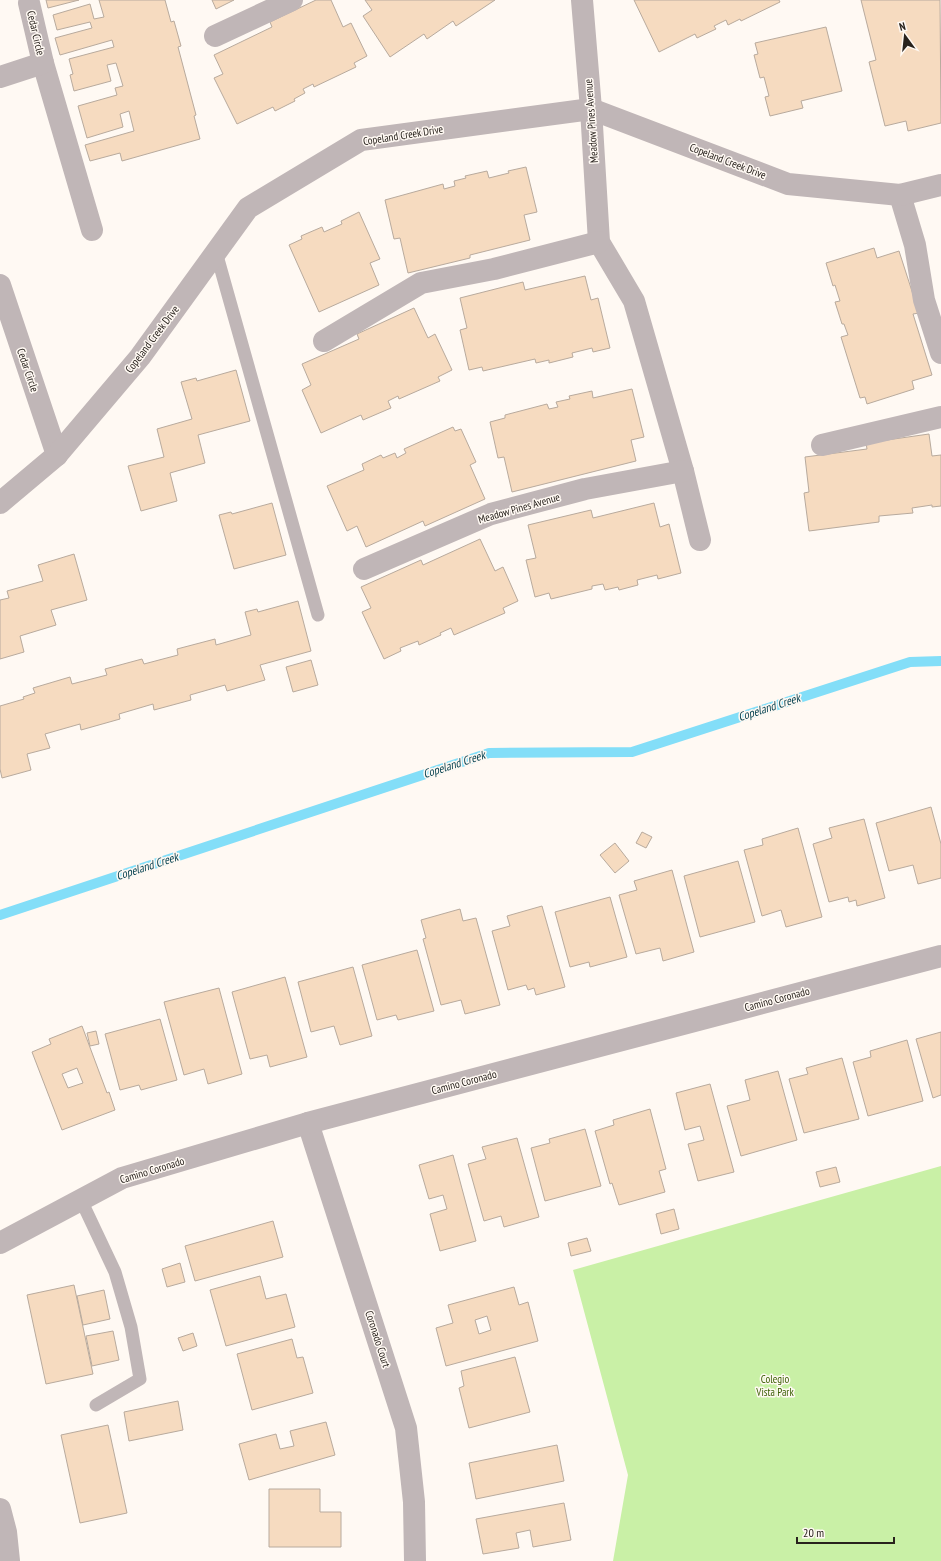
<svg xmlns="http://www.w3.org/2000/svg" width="941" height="1561" font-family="'PT Sans Narrow',sans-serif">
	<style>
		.green { fill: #c9f0a6 }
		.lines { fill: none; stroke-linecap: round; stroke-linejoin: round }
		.stream { stroke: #83def8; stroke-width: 10 }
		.building { fill: #f6dbc0; stroke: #b8aa9d; fill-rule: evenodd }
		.service { stroke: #c0b6b7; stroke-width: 13 }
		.minor { stroke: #c0b6b7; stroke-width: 22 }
		.tertiary { stroke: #c0b6b7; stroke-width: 22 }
		.labels { text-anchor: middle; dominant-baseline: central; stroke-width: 3; stroke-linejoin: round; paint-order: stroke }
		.street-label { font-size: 11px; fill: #28221d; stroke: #fff9f3 }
		.park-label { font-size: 11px; fill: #395d00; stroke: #fff9f3 }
		.water-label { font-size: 12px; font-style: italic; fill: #084250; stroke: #fff9f3 }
	</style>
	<rect width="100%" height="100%" fill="#fff9f3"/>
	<polygon class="green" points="941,1166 941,1561 613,1561 628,1475 573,1270"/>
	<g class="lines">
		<polyline class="stream" points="0,915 489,753 632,752 910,662 941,661"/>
	</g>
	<g class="building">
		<polygon points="46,0 79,0 48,8"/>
		<polygon points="99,0 165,0 171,22 174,21 181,46 178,47 196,115 194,116 200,139 122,161 120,153 90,161 85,145 134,131 129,111 120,114 123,127 87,138 78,106 117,95 115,88 123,86 116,63 107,65 111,81 74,91 70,75 73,74 69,59 114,47 112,40 60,55 55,38 92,28 90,22 57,30 53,15 90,4 94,19 104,17"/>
		<polygon points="212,0 234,0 216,9"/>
		<polygon points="316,0 331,0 343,27 351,23 367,56 354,63 356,67 314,87 313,84 303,89 305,93 294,99 295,101 275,111 273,107 237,124 214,78 223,74 214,55 272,27 270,22"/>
		<polygon points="365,0 495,0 456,26 453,21 427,39 424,34 390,57 363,16 372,10"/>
		<polygon points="634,0 779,0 780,2 741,21 740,19 728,25 726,20 714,26 716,29 697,38 695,34 659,52"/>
		<polygon points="861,0 940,0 941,123 908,131 906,121 885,126 869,62 876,60"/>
		<polygon points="826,27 842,91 801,101 803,108 770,116 765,97 769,96 764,77 760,78 754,55 758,54 755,43"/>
		<polygon points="526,167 537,212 524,215 530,240 470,255 470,258 408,273 400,238 394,239 385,200 443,184 444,189 455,186 454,181 466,178 465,176 487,171 489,178 509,173 508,171"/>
		<polygon points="359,212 380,259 370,263 379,285 319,312 289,245 302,239 301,236 322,227 324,232 342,224 341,221"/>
		<polygon points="874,248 877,258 899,251 919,313 913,314 932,375 912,381 914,389 867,404 865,397 860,398 841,337 848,335 844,324 842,324 835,302 840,301 835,285 833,286 826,263"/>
		<polygon points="585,276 591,300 598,298 610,348 593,352 592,348 572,353 573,357 549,363 549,360 536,363 535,359 483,371 482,367 469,370 460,330 467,328 460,298 523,282 525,290"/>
		<polygon points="414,308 428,338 435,334 452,370 438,377 440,381 399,399 398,396 388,401 391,408 363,420 361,415 321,433 302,390 311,385 302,364 359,339 357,334"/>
		<polygon points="236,370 250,421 198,435 205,463 170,473 177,501 141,511 128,466 164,457 157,429 192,419 181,382 196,378 197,381"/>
		<polygon points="632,389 644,437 631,440 636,461 512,492 504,457 498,458 490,422 505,418 505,415 547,404 549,409 558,407 556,402 570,399 569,396 592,391 593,398"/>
		<polygon points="453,427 455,431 461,429 476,462 470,465 485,499 425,526 423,521 366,547 357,526 347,531 327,486 364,470 362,464 381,455 383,458 395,453 397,458 406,453 404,449"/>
		<polygon points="929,434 932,456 941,455 941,506 932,507 932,505 912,508 913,513 879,516 879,522 809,531 804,493 809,492 805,457 867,449 866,443"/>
		<polygon points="272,503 286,555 234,569 219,515 231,512 232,514"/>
		<polygon points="654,503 660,527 669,524 681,573 658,579 657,575 637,580 638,585 619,590 618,587 605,590 603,584 592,586 592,589 551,599 549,593 535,597 526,560 536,558 528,525 591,510 593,518"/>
		<polygon points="480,539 495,571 503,567 518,601 503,608 505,613 454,635 451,628 440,633 441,635 419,645 418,641 400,648 401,651 384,659 362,612 371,608 361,587 421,560 423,565"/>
		<polygon points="74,554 87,600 51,610 56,625 20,636 24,652 0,659 0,600 9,598 7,591 43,581 38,565"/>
		<polygon points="298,601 311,651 260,665 265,680 227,691 225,685 190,695 191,700 154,710 153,704 119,714 120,719 81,730 80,724 45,734 50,748 27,754 31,770 2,778 0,769 0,706 24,699 23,697 35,693 33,688 70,677 72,684 107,675 105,669 142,659 144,664 178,655 177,649 215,639 216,645 251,635 245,612 257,609 258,612"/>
		<polygon points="311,660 318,685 293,692 286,667"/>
		<polygon points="931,807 941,844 941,878 918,884 913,865 889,871 876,823"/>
		<polygon points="864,819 885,898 857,906 856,900 849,902 848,897 829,902 813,844 832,838 829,828"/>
		<polygon points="798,828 822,917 786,927 781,910 762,916 744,850 763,845 762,839"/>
		<polygon points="642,832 652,837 646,848 636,843"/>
		<polygon points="615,843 629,861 615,873 600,855"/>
		<polygon points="738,861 755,922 700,937 684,876"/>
		<polygon points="672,870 694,952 663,961 660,948 636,954 619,895 637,890 634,881"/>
		<polygon points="610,897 627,957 590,967 589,962 570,967 555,912"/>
		<polygon points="542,906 565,987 536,995 534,988 528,990 526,985 508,990 492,931 510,926 507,916"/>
		<polygon points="460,909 463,921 476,918 500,1005 465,1014 461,1000 441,1005 423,939 426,938 421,920"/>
		<polygon points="417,950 434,1011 398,1020 396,1015 377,1020 362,965"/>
		<polygon points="353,967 372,1036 340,1045 334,1026 311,1032 298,982"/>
		<polygon points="285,977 307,1057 270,1067 267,1055 250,1059 232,992"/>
		<polygon points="219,988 242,1074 208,1084 204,1069 184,1075 164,1002"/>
		<polygon points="160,1019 177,1080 141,1090 139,1085 120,1090 105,1034"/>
		<path d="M82,1026L107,1093L109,1092L115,1110L62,1130L32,1052L51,1044L49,1039ZM77,1068L83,1083L68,1088L62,1074Z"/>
		<polygon points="96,1031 99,1044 90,1046 87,1033"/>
		<polygon points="941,1032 941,1095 933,1098 916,1039"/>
		<polygon points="907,1040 923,1101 868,1116 853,1062 871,1057 870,1051"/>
		<polygon points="842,1058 859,1119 804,1133 789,1079 808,1074 806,1068"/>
		<polygon points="778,1071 797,1140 741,1156 727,1106 750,1100 745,1080"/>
		<polygon points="710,1084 734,1172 698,1181 688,1144 704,1140 700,1126 685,1130 676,1093"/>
		<polygon points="650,1109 666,1169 659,1171 665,1192 619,1205 612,1183 610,1184 595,1131 614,1125 613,1120"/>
		<polygon points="585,1129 601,1186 545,1201 531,1148 550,1143 549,1139"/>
		<polygon points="517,1138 539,1217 504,1227 501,1216 484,1221 468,1164 486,1159 482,1147"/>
		<polygon points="453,1155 476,1241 440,1251 430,1214 447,1209 443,1195 429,1199 419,1165"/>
		<polygon points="836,1167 840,1182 820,1187 816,1172"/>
		<polygon points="674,1209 679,1229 661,1234 656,1214"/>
		<polygon points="273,1221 283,1257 195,1281 185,1246"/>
		<polygon points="587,1238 591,1251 571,1256 568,1243"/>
		<polygon points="180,1263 185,1282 167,1287 162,1269"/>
		<polygon points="260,1276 266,1299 286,1294 295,1327 226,1346 210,1290"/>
		<polygon points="74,1285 93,1374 46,1384 27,1295"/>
		<path d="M514,1287L519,1305L528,1302L538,1341L446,1366L436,1328L453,1323L448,1305ZM487,1316L491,1330L479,1334L475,1320Z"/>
		<polygon points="104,1290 110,1319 83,1325 77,1296"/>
		<polygon points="113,1331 119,1360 92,1366 86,1336"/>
		<polygon points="193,1333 197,1346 183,1351 178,1338"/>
		<polygon points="292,1339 297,1358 303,1357 313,1393 252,1410 237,1354"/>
		<polygon points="515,1357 530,1412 469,1428 459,1388 464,1386 461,1371"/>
		<polygon points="178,1401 183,1430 129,1441 124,1412"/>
		<polygon points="326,1422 335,1455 249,1480 239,1444 276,1434 280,1449 294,1446 290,1431"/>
		<polygon points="108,1425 127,1513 80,1523 61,1435"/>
		<polygon points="557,1445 564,1481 476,1499 469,1463"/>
		<polygon points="269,1489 320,1489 320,1512 341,1512 341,1547 269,1547"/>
		<polygon points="564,1503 571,1540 533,1547 530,1530 516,1533 519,1548 483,1554 476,1519"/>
	</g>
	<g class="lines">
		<g class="service">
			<polyline points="216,252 318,615"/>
			<polyline points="81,1200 115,1272 131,1327 140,1379 96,1405"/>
		</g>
		<g class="minor">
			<polyline points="582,0 591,109 599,242 634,301 683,471 700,540"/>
			<polyline points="29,3 43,63 92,230"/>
			<polyline points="215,36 292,0"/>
			<polyline points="0,77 43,63"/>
			<polyline points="900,195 915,245 924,300 941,353"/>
			<polyline points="0,285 57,455"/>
			<polyline points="324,341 421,283 494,269 599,242"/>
			<polyline points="822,445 941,417"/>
			<polyline points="0,503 57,455 140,357 248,208 361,140 591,109 788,184 900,195 941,185"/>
			<polyline points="364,569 491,514 585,489 683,471"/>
			<polyline points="308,1123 406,1428 414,1502 415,1561"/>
			<polyline points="0,1243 122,1178 308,1123 941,956"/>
		</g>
		<polyline class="tertiary" points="0,1509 6,1532 9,1561"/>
	</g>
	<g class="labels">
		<g class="street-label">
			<text transform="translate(36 33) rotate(77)">Cedar Circle</text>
			<text transform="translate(591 121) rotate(-94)">Meadow Pines Avenue</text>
			<text transform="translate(403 135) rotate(-9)">Copeland Creek Drive</text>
			<text transform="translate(728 161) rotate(21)">Copeland Creek Drive</text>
			<text transform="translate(152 339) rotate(-53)">Copeland Creek Drive</text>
			<text transform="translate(28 370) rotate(71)">Cedar Circle</text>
			<text transform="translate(519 508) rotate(-16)">Meadow Pines Avenue</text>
			<text transform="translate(777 999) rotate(-15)">Camino Coronado</text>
			<text transform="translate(464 1082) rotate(-15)">Camino Coronado</text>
			<text transform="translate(152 1170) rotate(-17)">Camino Coronado</text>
			<text transform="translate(378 1339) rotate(72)">Coronado Court</text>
		</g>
		<g class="park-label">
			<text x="775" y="1379">Colegio<tspan x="775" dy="13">Vista Park</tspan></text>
		</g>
		<g class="water-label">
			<text transform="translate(769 707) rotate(-18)">Copeland Creek</text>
			<text transform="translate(454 764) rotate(-18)">Copeland Creek</text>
			<text transform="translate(147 866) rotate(-18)">Copeland Creek</text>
		</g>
	</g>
	<g transform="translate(905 36) rotate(345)" stroke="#fff9f3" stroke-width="3" paint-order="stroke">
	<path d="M0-3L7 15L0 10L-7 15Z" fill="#28221d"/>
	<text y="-6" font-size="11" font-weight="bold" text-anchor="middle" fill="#28221d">N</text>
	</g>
	<path d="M797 1537v6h97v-6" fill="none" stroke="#28221d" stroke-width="2"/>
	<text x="803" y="1537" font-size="12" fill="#28221d" stroke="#fff9f3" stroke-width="3" paint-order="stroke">20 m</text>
</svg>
